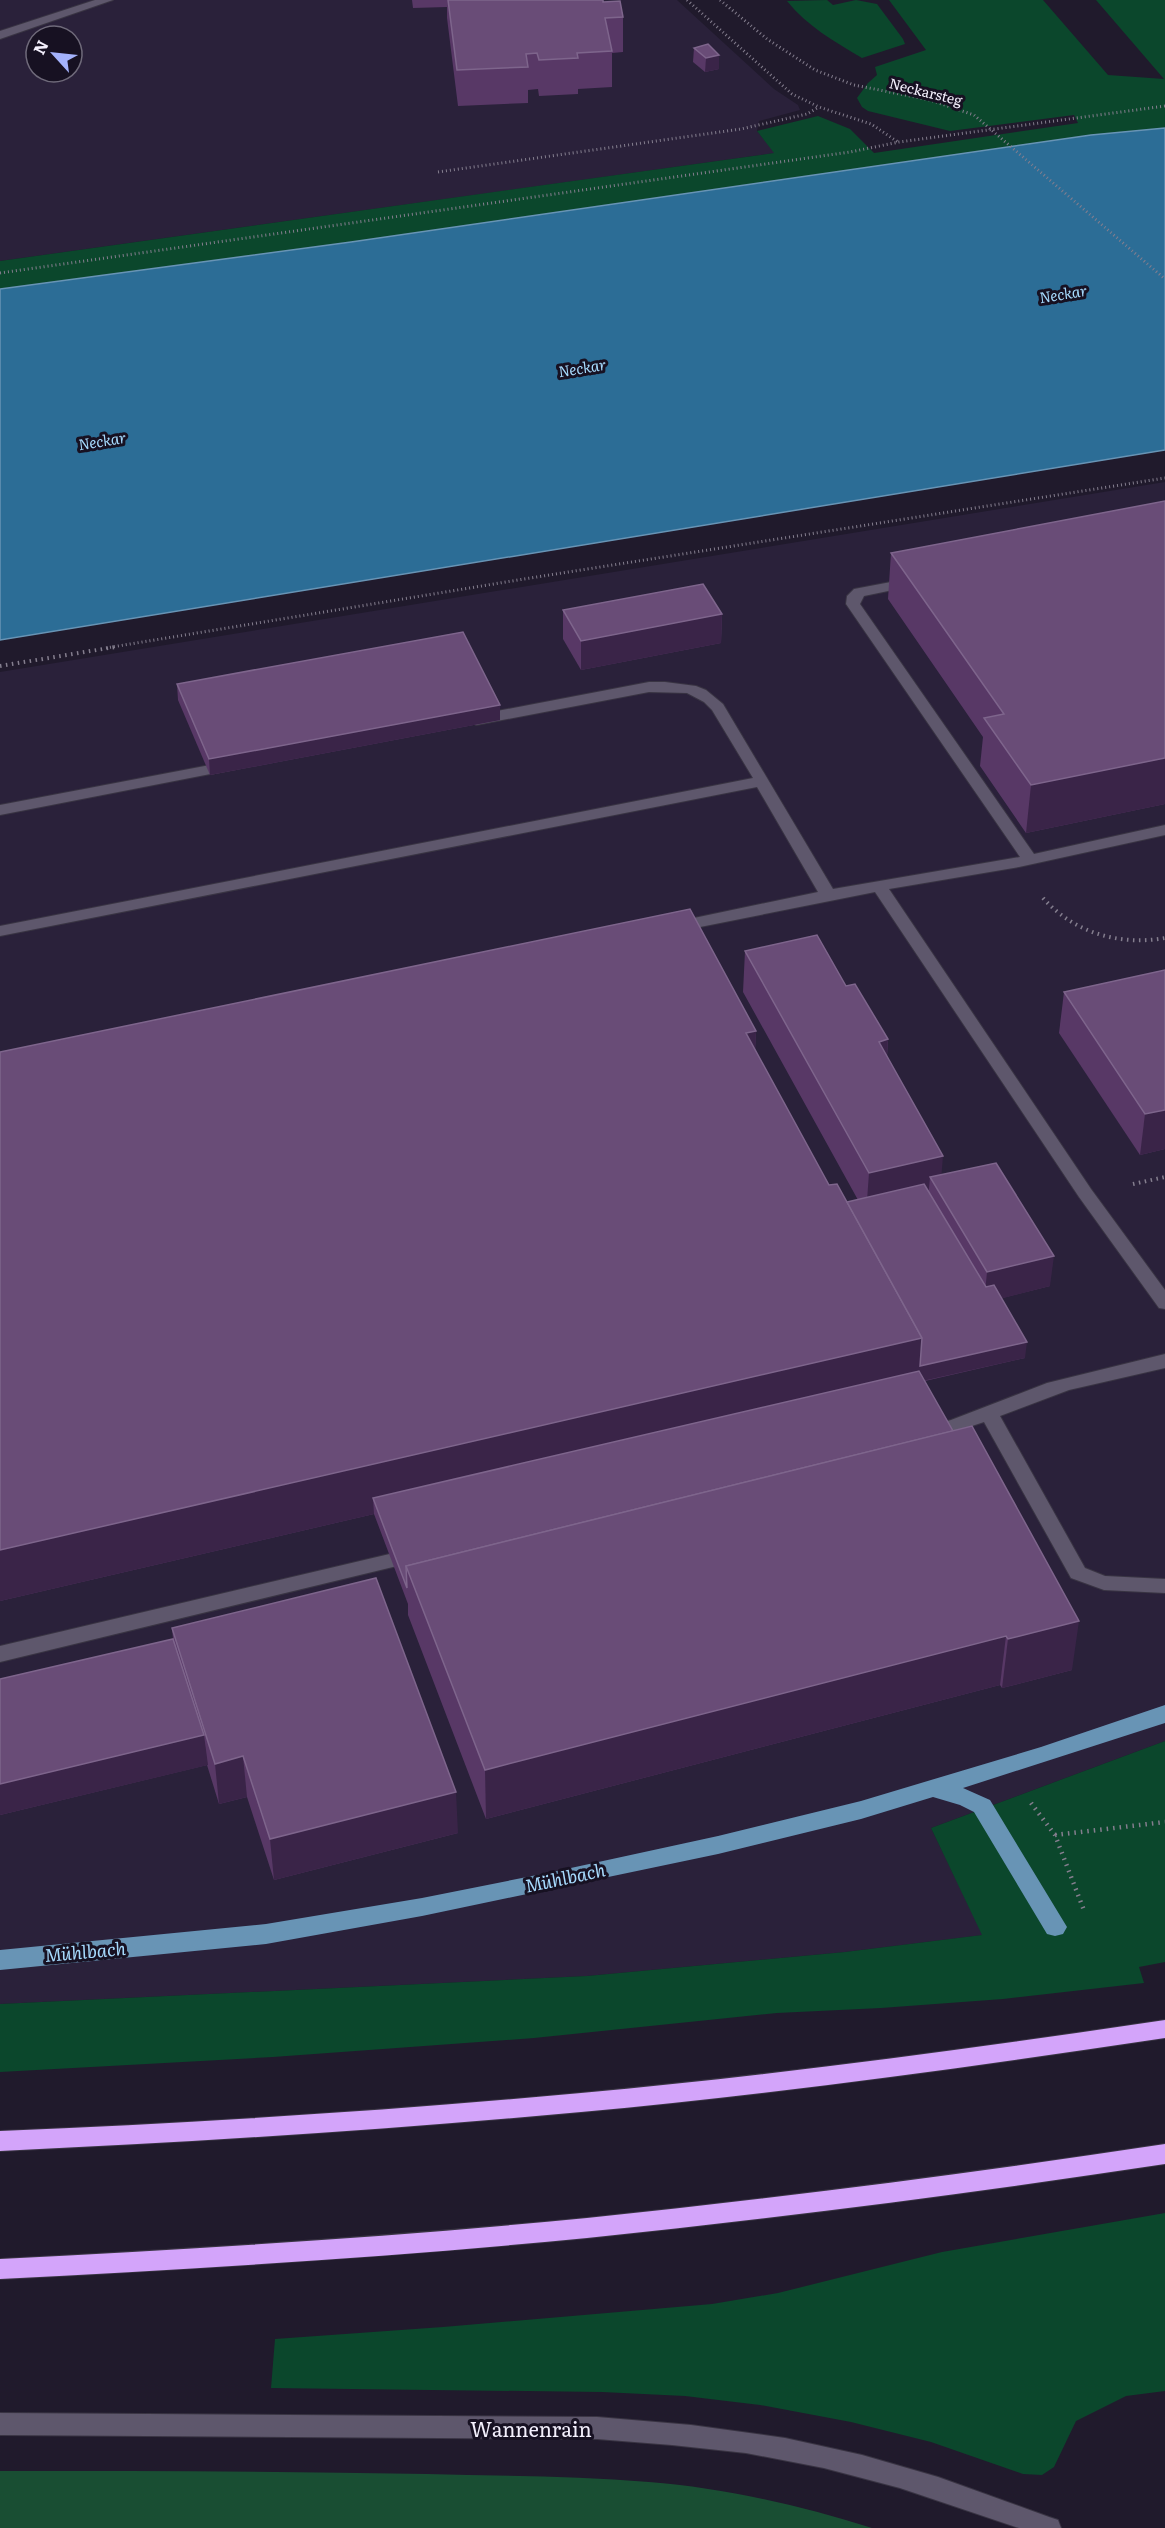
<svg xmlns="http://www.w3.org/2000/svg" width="1165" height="2528" font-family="Literata,serif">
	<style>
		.built { fill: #2a213a; fill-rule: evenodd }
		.green { fill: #0b472c }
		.forest { fill: #194e33 }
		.water { fill: #2c6d96; stroke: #6894b5; stroke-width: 1.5 }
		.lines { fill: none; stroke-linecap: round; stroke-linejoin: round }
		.stream { fill: #6894b5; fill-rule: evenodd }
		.lane-casing { stroke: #393443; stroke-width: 2 }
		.secondary-casing { stroke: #393443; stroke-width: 2 }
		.highway-casing { stroke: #393443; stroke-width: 2 }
		.path-far2 { stroke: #847e8e; stroke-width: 3; stroke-dasharray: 1 3; stroke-linecap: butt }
		.path-far1 { stroke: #847e8e; stroke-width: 4; stroke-dasharray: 1.5 4.5; stroke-linecap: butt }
		.path { stroke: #847e8e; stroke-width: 4.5; stroke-dasharray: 1.5 5; stroke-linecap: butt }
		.lane { fill: #5e576c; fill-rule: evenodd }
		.secondary { fill: #5e576c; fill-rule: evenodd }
		.highway { fill: #d3a4fa; fill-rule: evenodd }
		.path-bridge { stroke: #847e8e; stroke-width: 3; stroke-dasharray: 1 3; stroke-linecap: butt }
		.wall { fill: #583866 }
		.shaded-wall { fill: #3a2448 }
		.building { fill: #694c77; stroke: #7e658c; stroke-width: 1.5 }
		.labels { text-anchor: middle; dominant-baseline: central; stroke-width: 6; stroke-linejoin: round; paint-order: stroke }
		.far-street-label { font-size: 14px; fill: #f4f0fd; stroke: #171122 }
		.far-water-label { font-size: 15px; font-style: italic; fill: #a6dafd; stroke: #171122 }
		.water-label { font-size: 18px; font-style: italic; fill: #a6dafd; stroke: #171122 }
		.near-street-label { font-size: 20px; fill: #f4f0fd; stroke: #171122 }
	</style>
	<rect width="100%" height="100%" fill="#201a2c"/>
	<g class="built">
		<path d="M0,0H677L774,89L798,105L800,110L759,121L757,131L775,153L0,261ZM36,36H72V72H36Z"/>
		<polygon points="1165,482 1165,1741 931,1828 983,1935 845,1952 587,1976 0,2004 0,672"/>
	</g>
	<g class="green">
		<path d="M827,0L833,5L856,0L877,4L903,39L905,44L862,58C835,42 807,26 787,1Z"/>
		<polygon points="889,0 1043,0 1108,75 1164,79 1096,0 1165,0 1165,128 1091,135 351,242 0,289 0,261 774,153 757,131 818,116 850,129 874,153 1078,123 1074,115 950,131 868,111 862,107 857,98 868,83 877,75 875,67 926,50"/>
		<polygon points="1165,1741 1165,1962 1139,1967 1144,1983 1003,1999 881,2008 777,2013 534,2038 273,2057 0,2072 0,2004 587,1976 845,1952 982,1935 931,1828"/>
		<polygon points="1165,2213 1165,2391 1126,2396 1076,2421 1054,2467 1042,2475 1023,2474 931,2442 851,2422 760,2405 685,2396 602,2392 271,2388 275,2339 443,2327 712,2304 778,2293 942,2252"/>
	</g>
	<path class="forest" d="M0,2471C142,2471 285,2471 427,2474C501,2476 575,2476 649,2482C724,2488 800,2505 872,2528H0Z"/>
	<polygon class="water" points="1165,128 1165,450 0,640 0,289 351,242 1091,135"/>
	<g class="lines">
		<polygon class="stream" points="1165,1705 1165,1723 963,1788 990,1800 1067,1927 1063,1934 1055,1936 1047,1934 974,1812 960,1805 933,1797 861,1819 718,1854 422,1916 266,1944 0,1970 0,1950 266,1924 422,1898 557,1871 718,1836 861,1801 1041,1747"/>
		<defs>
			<g id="lane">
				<polygon points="95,0 113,0 0,39 0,31"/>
				<polygon points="912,578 919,582 917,585 864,596 860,604 1034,854 1165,825 1165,835 1019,867 889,889 1091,1189 1165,1290 1165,1309 1159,1308 1079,1197 875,892 675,932 669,931 667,927 669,923 675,922 818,892 757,787 0,936 0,926 753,778 712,710 704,702 687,693 649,692 476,725 468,720 476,715 649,682 665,682 696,686 706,690 723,704 833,889 1020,857 846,604 847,596 854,589"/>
				<polygon points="231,761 239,766 236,769 0,815 0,805"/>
				<polygon points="1165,1354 1165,1368 1069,1390 1000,1416 1085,1568 1105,1576 1165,1579 1165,1593 1104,1590 1071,1578 984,1422 930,1440 923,1438 921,1433 923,1428 951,1420 1047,1383"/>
				<polygon points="415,1548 422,1550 425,1555 422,1560 0,1662 0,1646"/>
			</g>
			<polygon id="secondary" points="0,2413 597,2417 691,2425 785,2438 862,2455 938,2477 1049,2517 1058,2520 1061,2528 1019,2528 900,2488 824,2468 746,2453 672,2445 597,2439 0,2435"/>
			<g id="highway">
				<path d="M1165,2020V2038C971,2067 777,2094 581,2112C388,2130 194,2142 0,2151V2131C194,2123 388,2111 581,2093C777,2075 971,2049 1165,2020Z"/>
				<path d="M1165,2144V2164C973,2193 780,2218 587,2238C392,2257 196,2269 0,2279V2259C196,2249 392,2237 587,2218C780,2198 973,2173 1165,2144Z"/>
			</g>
		</defs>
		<use href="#lane" class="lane-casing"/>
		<use href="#secondary" class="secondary-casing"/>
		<use href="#highway" class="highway-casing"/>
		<g class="path-far2">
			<polyline points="687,0 792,94 819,107 871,124 898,142"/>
			<polyline points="438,172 741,129 807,114 819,107"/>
			<polyline points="0,273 850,152 899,142 1165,106"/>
			<polyline points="106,648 524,579 1165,478"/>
		</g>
		<g class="path-far1">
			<polyline points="0,666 115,647"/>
			<path d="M1043,898C1074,933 1120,946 1165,938"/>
			<polyline points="1133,1184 1165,1177"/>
		</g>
		<g class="path">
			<polyline points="1031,1803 1055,1835 1085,1913"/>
			<polyline points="1055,1835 1165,1822"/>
		</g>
		<use href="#lane" class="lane"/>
		<use href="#secondary" class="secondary"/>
		<use href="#highway" class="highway"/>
		<polyline class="path-bridge" points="720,0 767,39 815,70 854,85 930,100 974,115 1165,279"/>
	</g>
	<g class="wall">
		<polygon points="412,0 603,0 603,2 623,17 623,52 612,53 612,87 578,89 578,94 539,96 538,89 528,90 528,103 458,106 447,18 447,7 413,8"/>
		<polygon points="694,48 719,55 719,69 705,72 693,62"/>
		<polygon points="1165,501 1165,804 1026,833 980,766 983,737 888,599 891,553"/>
		<polygon points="563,610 722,614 721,643 581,670 563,639"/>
		<polygon points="177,684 500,705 500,720 210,775 178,700"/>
		<polygon points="745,951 846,986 888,1039 887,1057 941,1175 1050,1286 1002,1298 1025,1358 925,1381 1072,1670 1002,1688 1000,1685 486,1819 408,1615 408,1604 374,1514 0,1601 0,1052 756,1031 755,1050 829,1185 847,1202 858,1200 743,992"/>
		<polygon points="1165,970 1165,1149 1140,1155 1059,1033 1064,992"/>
		<polygon points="172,1628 458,1833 274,1880 247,1797 219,1804 207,1765 0,1815 0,1679 173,1639"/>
	</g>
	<g class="shaded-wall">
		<polygon points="719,55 719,69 705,72 706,58"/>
		<polygon points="722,614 721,643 581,670 581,641"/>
		<polygon points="500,705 500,720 210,775 209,759"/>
		<polygon points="1165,758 1165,804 1026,833 1031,785"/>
		<polygon points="756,1031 754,1080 746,1033"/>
		<polygon points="888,1039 885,1080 879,1042"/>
		<polygon points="1165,1110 1165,1149 1140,1155 1145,1114"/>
		<polygon points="943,1156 940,1193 930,1177 928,1200 866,1214 869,1173"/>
		<polygon points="1054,1256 1050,1286 984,1303 987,1272"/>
		<polygon points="922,1338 1027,1342 1025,1358 918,1382 373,1498 374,1514 0,1601 0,1550"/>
		<polygon points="1079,1621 1072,1670 1002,1688 1008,1639"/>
		<polygon points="1006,1636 1000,1685 486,1819 485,1770"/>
		<polygon points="204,1735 208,1765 0,1815 0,1784"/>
		<polygon points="243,1756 247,1797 219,1804 215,1764"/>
		<polygon points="456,1792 458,1833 274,1880 270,1839"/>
	</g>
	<g class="building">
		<polygon points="448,0 603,0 603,2 620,1 623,17 605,18 612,51 577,53 578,58 539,60 537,53 526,54 528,67 457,70"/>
		<polygon points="708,44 719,55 706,58 694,48"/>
		<polygon points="1165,501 1165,758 1031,785 984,718 1004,714 891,553"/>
		<polygon points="703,584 722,614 581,641 563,610"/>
		<polygon points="463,632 500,705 209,759 177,684"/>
		<polygon points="690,909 756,1031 746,1033 829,1185 837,1184 922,1338 0,1550 0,1052"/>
		<polygon points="817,935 846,986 855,984 888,1039 879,1042 943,1156 869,1173 745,951"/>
		<polygon points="1165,970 1165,1110 1145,1114 1064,992"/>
		<polygon points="996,1163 1054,1256 987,1272 930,1177"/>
		<polygon points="924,1184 986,1287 994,1285 1027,1342 920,1366 922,1338 847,1202"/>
		<polygon points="919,1371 953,1431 406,1566 407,1588 373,1498"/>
		<polygon points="972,1426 1079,1621 1008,1639 1006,1636 485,1770 406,1566"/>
		<polygon points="376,1578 456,1792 270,1839 243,1756 215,1764 172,1628"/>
		<polygon points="173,1639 204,1735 0,1784 0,1679"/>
	</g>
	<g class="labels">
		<g class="far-street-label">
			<text transform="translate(926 91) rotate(14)">Neckarsteg</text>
		</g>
		<g class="far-water-label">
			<text transform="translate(1063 293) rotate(-9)">Neckar</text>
			<text transform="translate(582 367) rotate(-9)">Neckar</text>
			<text transform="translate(102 440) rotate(-9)">Neckar</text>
		</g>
		<g class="water-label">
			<text transform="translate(565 1877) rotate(-12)">Mühlbach</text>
			<text transform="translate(85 1951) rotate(-5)">Mühlbach</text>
		</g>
		<g class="near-street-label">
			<text x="531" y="2428">Wannenrain</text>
		</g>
	</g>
	<g transform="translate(54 54) rotate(297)"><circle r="28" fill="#171122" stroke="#6f6a7a" stroke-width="1.5"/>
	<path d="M0-4.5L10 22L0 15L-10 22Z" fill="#a4b2fc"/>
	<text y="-9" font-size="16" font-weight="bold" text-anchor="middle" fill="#f4f0fd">N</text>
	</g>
</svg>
